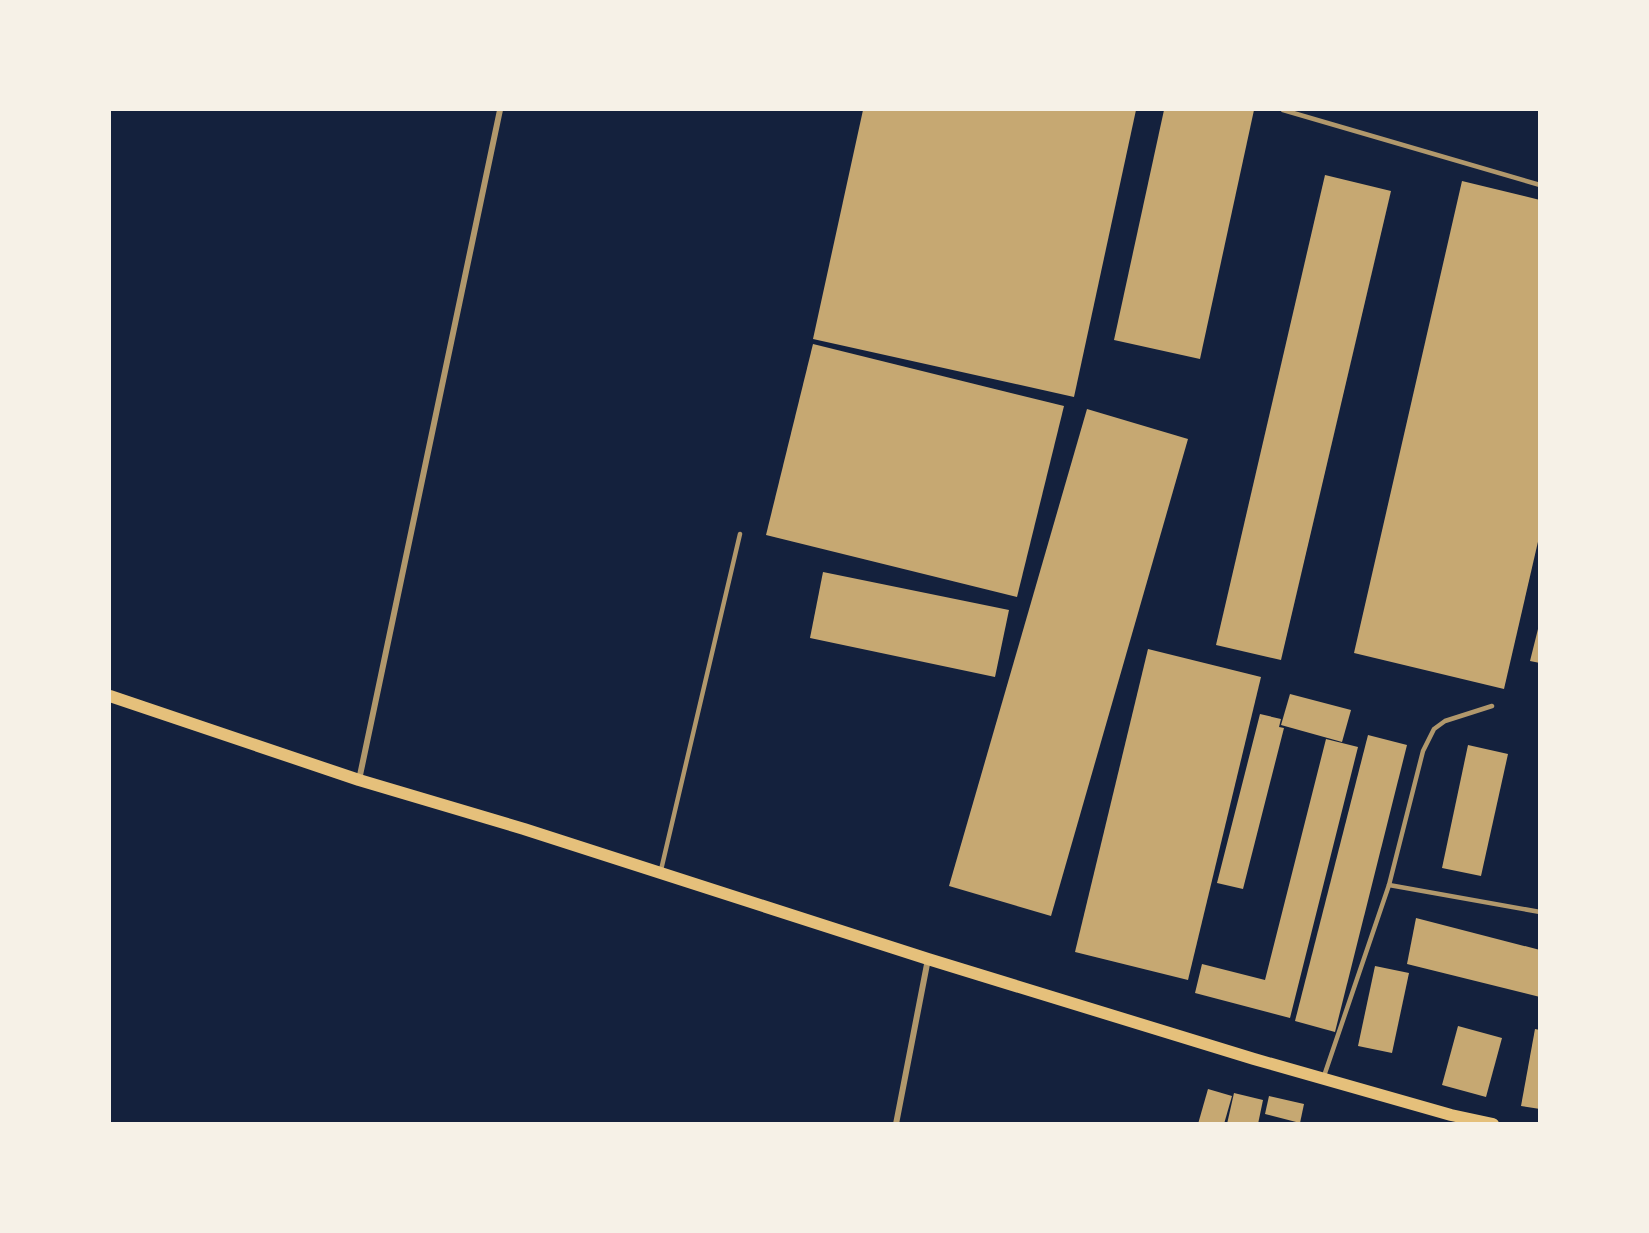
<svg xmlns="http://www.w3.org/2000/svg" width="1649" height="1233" font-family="'DM Sans',sans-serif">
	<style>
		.building { fill: #c6a872 }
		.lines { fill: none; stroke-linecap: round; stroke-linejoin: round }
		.service { stroke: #b1986c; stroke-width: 4.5 }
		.minor { stroke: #b1986c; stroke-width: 6 }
		.secondary { stroke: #e5c07b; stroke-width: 12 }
	</style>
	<rect width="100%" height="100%" fill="#14213d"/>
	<g class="building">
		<polygon points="863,110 1136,110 1074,397 813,339"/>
		<polygon points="1164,110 1254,110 1200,359 1114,340"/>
		<polygon points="1325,175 1391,191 1281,660 1216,645"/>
		<polygon points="1462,181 1540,200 1540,533 1504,689 1354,653"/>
		<polygon points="813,344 1064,406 1017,597 766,535"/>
		<polygon points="1087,409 1188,439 1051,916 949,886"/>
		<polygon points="823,572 1009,610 995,677 810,638"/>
		<polygon points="1540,621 1540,663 1530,661"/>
		<polygon points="1148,649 1261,677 1188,980 1075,952"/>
		<polygon points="1290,694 1351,710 1342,742 1281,725"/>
		<polygon points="1260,714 1281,719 1279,727 1284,728 1243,889 1217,883"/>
		<polygon points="1368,735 1407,745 1335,1032 1295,1021"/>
		<polygon points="1326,739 1358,747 1290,1018 1195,993 1202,964 1265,980"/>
		<polygon points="1468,745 1508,754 1481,876 1442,868"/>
		<polygon points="1416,918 1540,950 1540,997 1407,964"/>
		<polygon points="1375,966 1409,973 1392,1053 1358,1046"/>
		<polygon points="1458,1026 1502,1038 1486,1097 1442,1085"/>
		<polygon points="1535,1029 1540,1030 1540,1109 1521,1106"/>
		<polygon points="1208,1089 1232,1096 1224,1124 1198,1124"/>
		<polygon points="1234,1093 1263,1100 1258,1124 1227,1124"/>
		<polygon points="1269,1096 1304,1104 1300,1123 1265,1114"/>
	</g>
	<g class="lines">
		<g class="service">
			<polyline points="1283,110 1540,185"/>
			<polyline points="661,870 740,534"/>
			<polyline points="1389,885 1540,912"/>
			<polyline points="1324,1076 1389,885 1423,751 1434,729 1445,721 1492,706"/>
		</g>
		<g class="minor">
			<polyline points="359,780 500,110"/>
			<polyline points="896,1124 928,959"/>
		</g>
		<polyline class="secondary" points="110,696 359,780 524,829 928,959 1254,1059 1451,1115 1493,1124"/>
	</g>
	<rect width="1649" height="1233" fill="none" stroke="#f6f1e7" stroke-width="222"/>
</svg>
